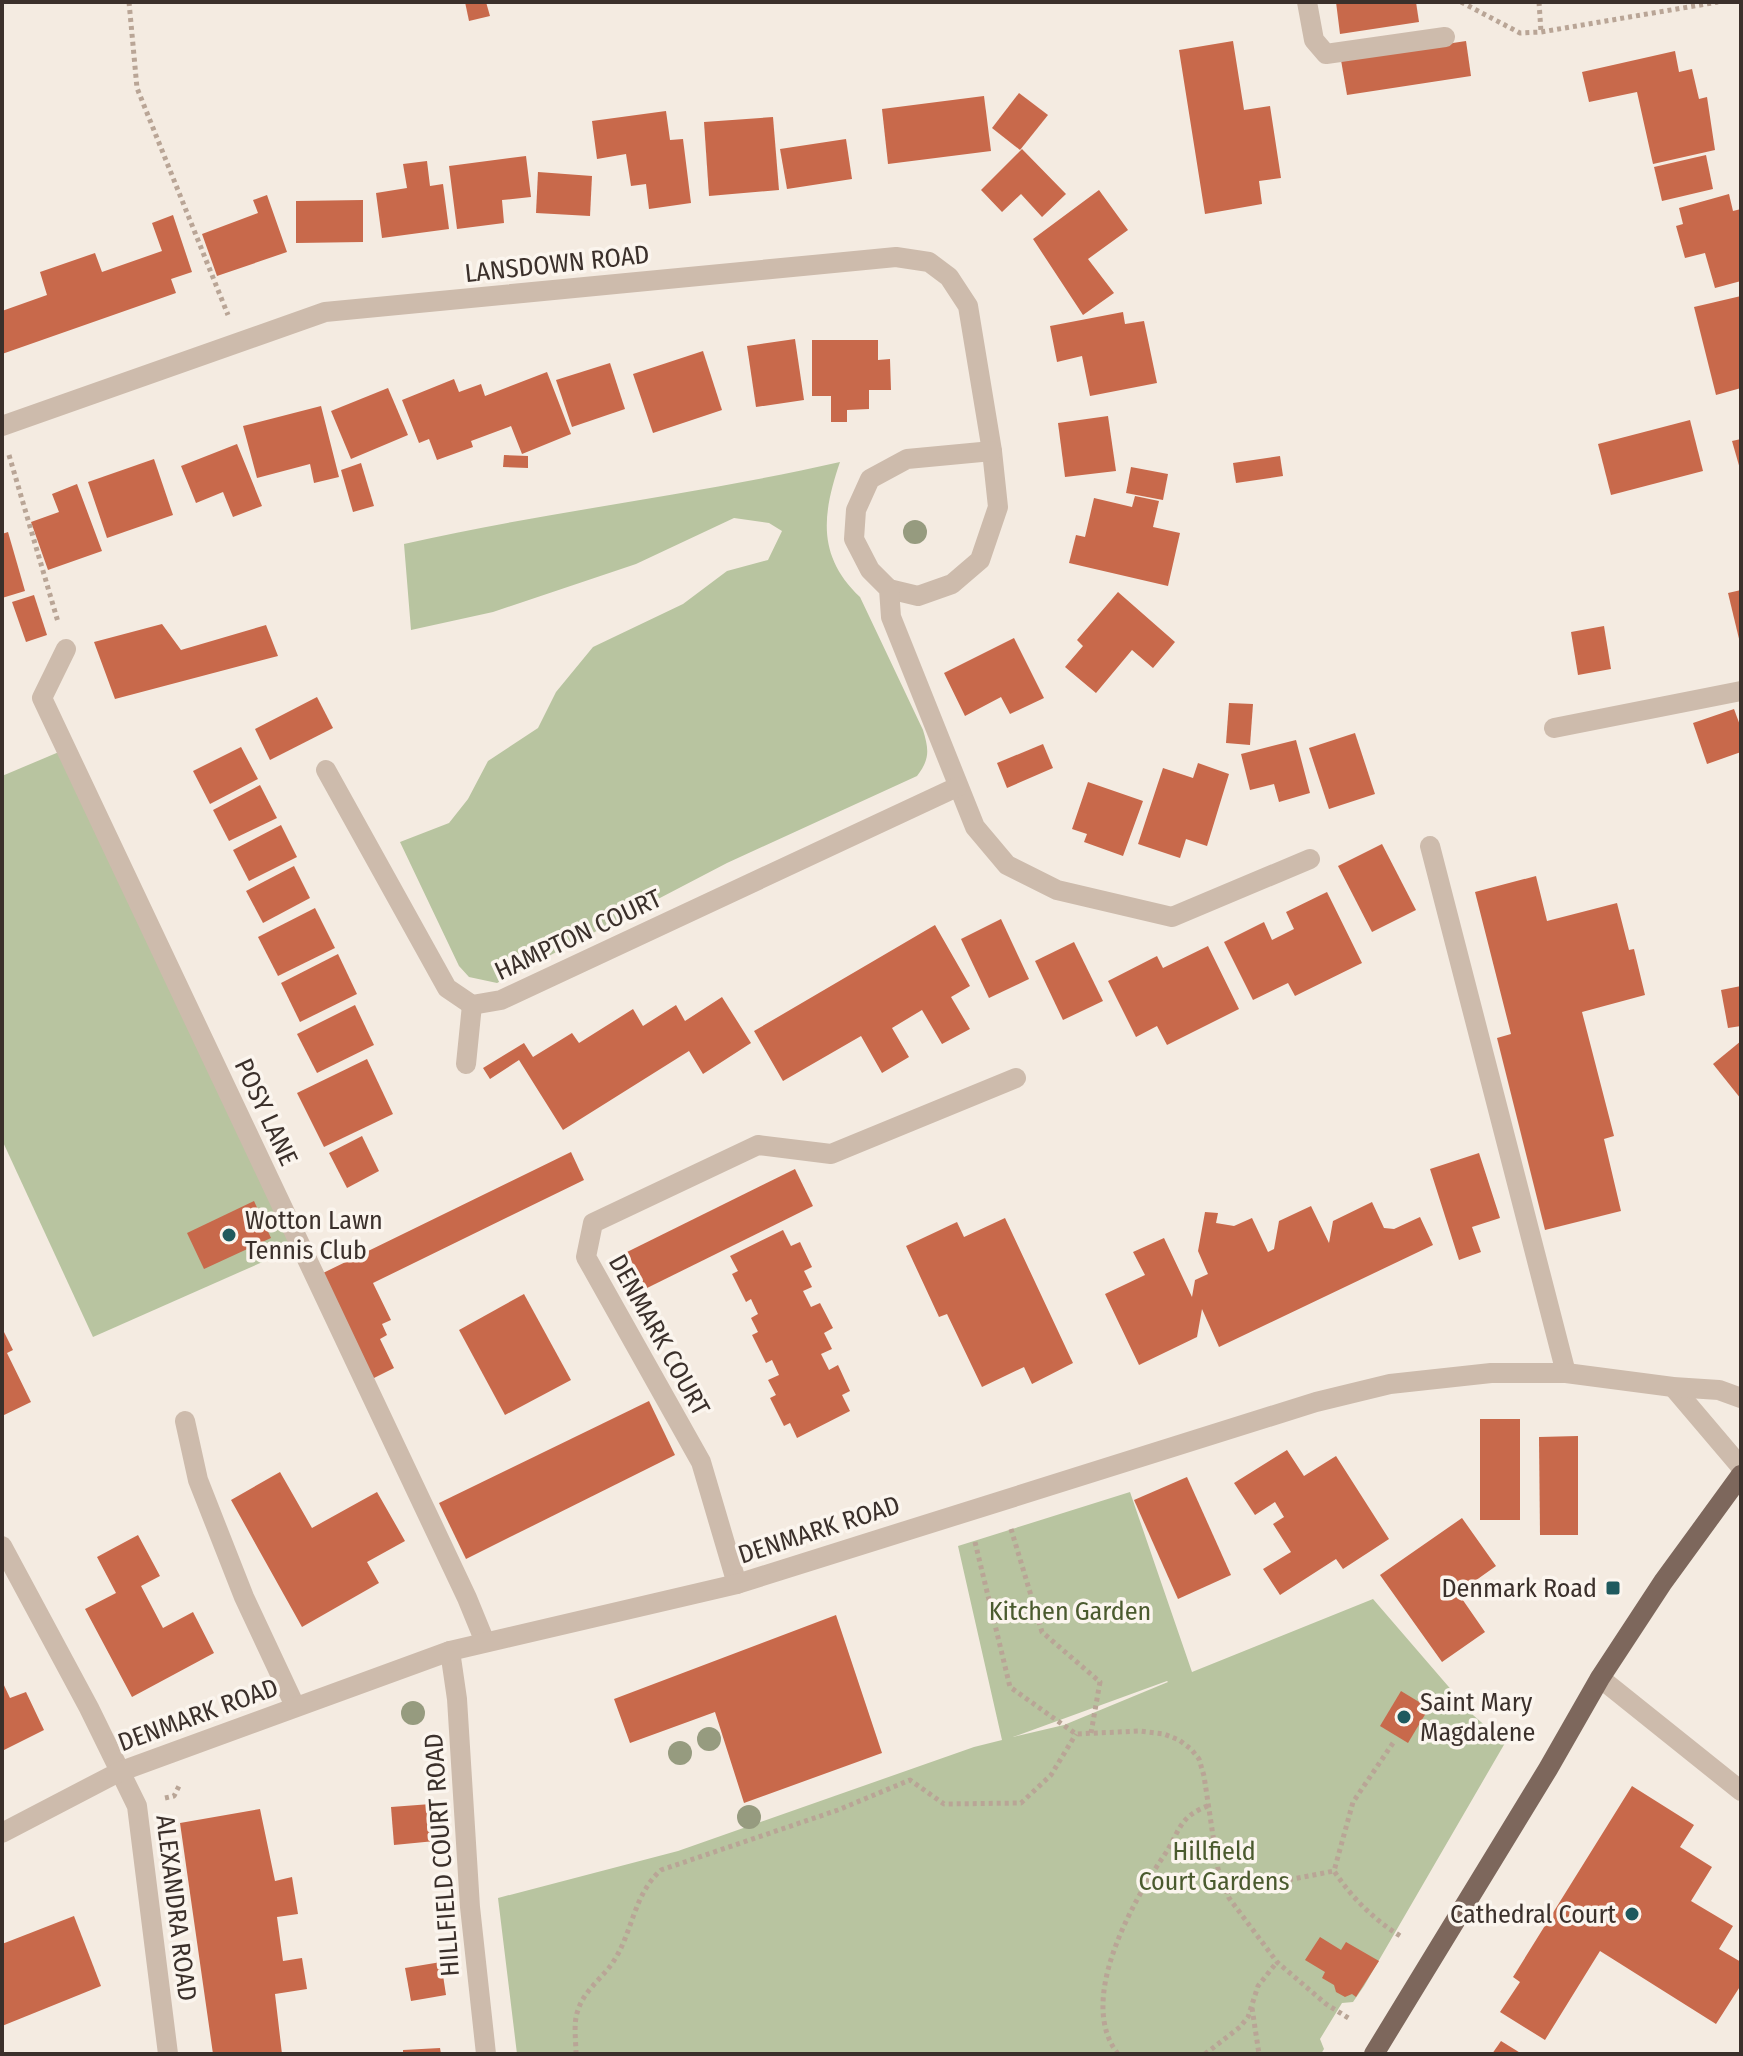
<svg xmlns="http://www.w3.org/2000/svg" width="1743" height="2056" font-family="'Fira Sans Condensed',sans-serif">
	<style>
		.green { fill: #b8c4a0; fill-rule: evenodd }
		.building { fill: #c8694b }
		.lines { fill: none; stroke-linecap: round; stroke-linejoin: round }
		.path { stroke: #b9a596; stroke-width: 5; stroke-dasharray: 4 4; stroke-linecap: butt }
		.minor { stroke: #cdbbac; stroke-width: 20 }
		.major { stroke: #7d675c; stroke-width: 20 }
		.tree { fill: #969b7f }
		.poi-dot { fill: #1f5a5e; stroke: #fbf5ee; stroke-width: 3 }
		.labels { text-anchor: middle; dominant-baseline: central; stroke-width: 7; stroke-linejoin: round; paint-order: stroke }
		.street-label { font-size: 26px; fill: #3b302b; stroke: #fbf5ee }
		.poi-label { font-size: 26px; fill: #3b302b; stroke: #fbf5ee; text-anchor: start }
		.park-label { font-size: 26px; fill: #4a5a2e; stroke: #fbf5ee }
	</style>
	<rect width="100%" height="100%" fill="#f4ebe1"/>
	<g class="green">
		<path d="M840,462C822,515 817,556 860,597L923,730C929,750 930,759 917,776L727,863L497,983L469,977L459,966L400,842L449,823L468,799L488,761L538,728L556,692L593,647L683,604L727,571L768,560L782,531L769,523L734,518L636,564L493,612L411,630L404,544C549,511 696,495 840,462Z"/>
		<polygon points="66,749 301,1245 93,1337 2,1140 2,776"/>
		<path d="M1130,1492L1192,1672L1373,1599L1473,1715L1505,1743L1364,1986L1353,2002L1342,2003L1320,2039L1324,2049L1321,2054H517L498,1898L678,1851L974,1747L1002,1740L958,1546ZM1168,1682L1064,1725L1013,1737L1167,1681Z"/>
	</g>
	<g class="building">
		<polygon points="465,2 486,2 490,16 469,21"/>
		<polygon points="1336,2 1416,2 1419,22 1340,34"/>
		<polygon points="1233,41 1244,110 1270,106 1281,178 1259,181 1262,204 1205,214 1179,50"/>
		<polygon points="1466,41 1471,76 1347,95 1341,60"/>
		<polygon points="1675,51 1679,72 1692,69 1699,99 1707,97 1715,150 1653,164 1637,92 1589,102 1582,72"/>
		<polygon points="1019,93 1048,115 1020,150 992,128"/>
		<polygon points="984,96 991,151 888,164 882,109"/>
		<polygon points="666,111 670,140 683,139 691,203 649,209 646,184 631,186 626,154 597,159 592,121"/>
		<polygon points="773,117 779,190 709,196 704,122"/>
		<polygon points="846,139 852,179 787,189 780,149"/>
		<polygon points="1022,149 1066,194 1042,217 1021,194 1002,212 981,190"/>
		<polygon points="1706,155 1713,189 1662,201 1654,167"/>
		<polygon points="526,156 531,197 502,200 504,223 457,229 449,166"/>
		<polygon points="427,161 430,186 443,184 449,229 382,238 376,193 407,188 403,164"/>
		<polygon points="538,172 592,176 590,216 536,213"/>
		<polygon points="1099,190 1128,230 1088,259 1114,293 1083,315 1033,239"/>
		<polygon points="1729,194 1733,211 1741,209 1741,281 1715,288 1705,253 1685,258 1676,226 1683,224 1679,208"/>
		<polygon points="267,195 287,252 217,276 202,234 258,213 253,200"/>
		<polygon points="363,200 363,242 296,243 296,201"/>
		<polygon points="173,215 192,272 171,279 176,293 2,354 2,311 47,295 40,272 95,253 102,272 162,251 152,223"/>
		<polygon points="1741,296 1741,388 1716,395 1694,307"/>
		<polygon points="1123,312 1125,324 1144,321 1157,383 1090,396 1082,356 1057,362 1050,326"/>
		<polygon points="795,339 804,400 756,407 747,346"/>
		<polygon points="812,340 878,340 878,360 890,359 891,390 869,390 869,409 847,410 847,422 831,422 831,396 812,396"/>
		<polygon points="703,351 722,410 653,433 633,374"/>
		<polygon points="610,363 625,409 572,427 556,380"/>
		<polygon points="547,372 571,434 522,454 511,426 471,441 473,447 437,460 429,439 419,443 402,400 454,379 459,392 481,384 485,396"/>
		<polygon points="388,388 408,435 351,459 331,411"/>
		<polygon points="321,406 339,477 314,483 310,464 257,478 243,426"/>
		<polygon points="1108,416 1116,471 1065,477 1058,423"/>
		<polygon points="1690,420 1703,471 1611,495 1598,444"/>
		<polygon points="1741,439 1741,469 1740,469 1732,441"/>
		<polygon points="237,444 262,506 233,517 223,492 196,503 181,466"/>
		<polygon points="504,455 528,456 528,468 503,467"/>
		<polygon points="1280,456 1283,476 1236,483 1233,463"/>
		<polygon points="154,459 173,515 107,538 88,482"/>
		<polygon points="361,463 374,506 353,512 341,470"/>
		<polygon points="1131,467 1168,474 1163,500 1126,493"/>
		<polygon points="77,484 102,551 48,570 31,522 59,512 52,494"/>
		<polygon points="1135,496 1159,501 1153,527 1180,533 1168,586 1069,563 1076,535 1085,537 1094,498 1132,507"/>
		<polygon points="8,532 25,591 2,598 2,534"/>
		<polygon points="1741,590 1741,643 1740,643 1728,593"/>
		<polygon points="1118,592 1175,642 1153,668 1132,650 1096,693 1065,667 1083,646 1077,640"/>
		<polygon points="34,595 47,635 26,642 12,602"/>
		<polygon points="162,624 181,650 266,625 278,656 115,699 94,642"/>
		<polygon points="1604,626 1611,669 1578,675 1571,632"/>
		<polygon points="1014,638 1044,698 1010,714 1001,697 965,716 944,673"/>
		<polygon points="317,697 333,728 270,760 255,729"/>
		<polygon points="1229,703 1253,704 1250,745 1226,743"/>
		<polygon points="1734,709 1741,728 1741,752 1707,764 1693,723"/>
		<polygon points="1355,733 1375,794 1329,809 1309,748"/>
		<polygon points="1296,740 1310,793 1279,802 1274,784 1250,790 1241,754"/>
		<polygon points="1043,744 1053,768 1007,788 997,763"/>
		<polygon points="241,747 258,779 210,804 193,771"/>
		<polygon points="1198,763 1229,774 1207,846 1186,839 1180,858 1138,844 1163,768 1193,778"/>
		<polygon points="1088,782 1143,801 1123,856 1084,842 1087,834 1072,829"/>
		<polygon points="260,785 277,818 229,841 213,810"/>
		<polygon points="281,825 297,857 249,881 233,850"/>
		<polygon points="1382,844 1416,910 1372,932 1338,866"/>
		<polygon points="294,866 310,898 263,923 246,891"/>
		<polygon points="1536,876 1547,921 1617,903 1629,950 1634,949 1645,995 1582,1012 1614,1136 1604,1139 1621,1211 1545,1230 1497,1038 1511,1034 1475,892"/>
		<polygon points="1327,892 1362,963 1295,996 1288,983 1253,1000 1224,942 1264,922 1272,940 1294,929 1286,912"/>
		<polygon points="315,908 335,948 278,976 258,937"/>
		<polygon points="1001,919 1029,979 989,998 961,939"/>
		<polygon points="935,925 970,986 951,997 970,1029 942,1044 922,1010 892,1028 909,1057 882,1073 861,1036 783,1081 754,1031"/>
		<polygon points="1074,942 1103,1001 1063,1020 1035,961"/>
		<polygon points="1208,946 1239,1009 1167,1045 1157,1026 1136,1037 1108,981 1157,956 1163,968"/>
		<polygon points="338,954 357,994 300,1022 281,983"/>
		<polygon points="1741,986 1741,1026 1728,1028 1721,990"/>
		<polygon points="722,997 751,1043 703,1074 689,1051 563,1130 519,1060 490,1079 483,1068 524,1043 533,1057 572,1033 579,1043 633,1009 643,1026 676,1005 685,1021"/>
		<polygon points="355,1005 374,1045 317,1073 297,1034"/>
		<polygon points="1741,1041 1741,1099 1713,1064"/>
		<polygon points="367,1059 393,1114 324,1147 297,1093"/>
		<polygon points="362,1136 379,1171 347,1188 329,1153"/>
		<polygon points="571,1152 584,1180 373,1283 391,1320 382,1324 387,1335 380,1339 394,1368 372,1379 321,1274"/>
		<polygon points="1479,1153 1500,1218 1472,1227 1481,1252 1459,1260 1430,1169"/>
		<polygon points="795,1169 813,1206 645,1289 627,1252"/>
		<polygon points="254,1201 271,1238 204,1269 187,1233"/>
		<polygon points="1372,1202 1384,1228 1394,1229 1420,1217 1433,1245 1219,1347 1202,1309 1197,1337 1139,1365 1105,1294 1145,1275 1133,1252 1164,1238 1192,1297 1195,1280 1208,1274 1198,1251 1205,1212 1218,1213 1216,1223 1234,1226 1252,1218 1268,1252 1274,1249 1279,1221 1311,1206 1329,1243 1333,1221"/>
		<polygon points="1005,1218 1073,1363 1032,1384 1024,1367 982,1387 947,1314 939,1317 906,1246 957,1222 964,1237"/>
		<polygon points="783,1230 791,1246 800,1242 812,1267 804,1271 812,1287 803,1291 811,1307 820,1303 833,1328 824,1333 832,1349 821,1354 829,1370 838,1365 850,1391 842,1395 850,1411 797,1438 790,1423 784,1426 770,1398 776,1395 768,1380 779,1375 772,1360 766,1363 752,1335 758,1332 751,1318 758,1314 751,1299 746,1302 732,1274 738,1271 730,1256"/>
		<polygon points="524,1294 571,1380 505,1415 459,1330"/>
		<polygon points="2,1328 13,1350 7,1353 31,1402 2,1416"/>
		<polygon points="649,1401 675,1455 466,1559 439,1503"/>
		<rect x="1480" y="1419" width="40" height="101"/>
		<polygon points="1578,1436 1578,1535 1540,1535 1539,1437"/>
		<polygon points="1287,1450 1304,1476 1336,1456 1389,1539 1343,1569 1336,1559 1280,1595 1263,1569 1291,1552 1273,1524 1284,1517 1275,1502 1255,1515 1234,1483"/>
		<polygon points="280,1472 312,1528 377,1492 405,1541 367,1562 379,1583 302,1627 231,1500"/>
		<polygon points="1187,1477 1231,1575 1178,1599 1134,1500"/>
		<polygon points="1462,1518 1496,1566 1458,1593 1485,1632 1442,1662 1380,1575"/>
		<polygon points="138,1535 160,1576 141,1586 163,1628 193,1612 214,1653 132,1697 85,1609 116,1593 97,1557"/>
		<polygon points="836,1615 882,1753 744,1803 715,1712 630,1743 614,1699"/>
		<polygon points="2,1681 10,1698 26,1692 44,1730 2,1751"/>
		<polygon points="1401,1691 1429,1708 1408,1743 1380,1726"/>
		<polygon points="1632,1786 1694,1825 1680,1847 1712,1867 1691,1901 1733,1926 1719,1949 1741,1962 1741,1985 1716,2024 1600,1951 1545,2040 1500,2012 1520,1982 1513,1977"/>
		<polygon points="431,1804 435,1841 394,1845 391,1807"/>
		<polygon points="260,1809 275,1881 292,1877 298,1914 277,1917 283,1961 302,1958 307,1989 275,1994 282,2054 213,2054 180,1823"/>
		<polygon points="74,1916 101,1986 2,2026 2,1944"/>
		<polygon points="1320,1937 1341,1950 1346,1942 1379,1961 1356,1997 1352,1994 1345,1997 1336,1992 1334,1985 1322,1978 1325,1972 1305,1960"/>
		<polygon points="441,1962 446,1995 411,2001 405,1968"/>
		<polygon points="1501,2041 1522,2054 1492,2054"/>
		<polygon points="440,2048 441,2054 403,2054 403,2050"/>
	</g>
	<g class="lines">
		<g class="path">
			<polyline points="129,2 137,88 228,315"/>
			<polyline points="1461,2 1520,33 1541,32 1718,2"/>
			<polyline points="1539,2 1541,32"/>
			<polyline points="9,455 58,622"/>
			<polyline points="1011,1529 1042,1632 1100,1682 1091,1733"/>
			<polyline points="975,1542 1010,1687 1076,1734 1140,1731 1164,1734 1179,1740 1191,1749 1199,1759 1204,1776 1218,1869 1229,1898 1277,1962 1326,2004 1350,2019"/>
			<path d="M1393,1743L1353,1802L1334,1871C1352,1898 1374,1920 1402,1937"/>
			<polyline points="165,1798 174,1796 180,1784"/>
			<polyline points="1226,1892 1334,1871"/>
			<polyline points="1252,2008 1259,2054"/>
			<path d="M576,2054C576,2040 573,2023 578,2010C584,1990 605,1976 615,1959C633,1930 634,1894 661,1870L838,1810L910,1780L944,1804L1021,1803L1051,1775L1076,1734"/>
			<path d="M1118,2054C1076,2001 1132,1903 1163,1857C1181,1831 1177,1817 1210,1805"/>
			<polyline points="1205,2054 1240,2027 1248,2017 1258,1986 1277,1962"/>
		</g>
		<g class="minor">
			<polyline points="1307,2 1314,40 1326,54 1445,37"/>
			<polyline points="2,426 325,312 896,257 929,262 949,277 968,306 992,451 998,507 980,560 952,584 918,596 889,589"/>
			<polyline points="992,451 907,459 870,479 856,510 854,539 870,570 889,589 891,617 975,827 1007,865 1057,890 1172,917 1310,859"/>
			<polyline points="66,649 42,698 467,1598 485,1642"/>
			<polyline points="1554,728 1741,691"/>
			<polyline points="326,770 447,988 472,1005 501,1000 957,787"/>
			<polyline points="1430,846 1566,1373"/>
			<polyline points="466,1064 472,1005"/>
			<polyline points="1673,1387 1741,1467"/>
			<polyline points="185,1421 198,1480 244,1597 295,1706"/>
			<polyline points="2,1546 89,1708 137,1806 168,2054"/>
			<polyline points="737,1584 701,1462 586,1257 593,1223 758,1145 831,1154 1016,1078"/>
			<polyline points="450,1651 457,1699 470,1907 486,2054"/>
			<polyline points="1600,1678 1741,1791"/>
			<polyline points="2,1833 119,1772 450,1651 737,1584 1316,1402 1390,1384 1491,1373 1566,1373 1673,1387 1719,1390 1741,1398"/>
		</g>
		<polyline class="major" points="1374,2054 1548,1769 1600,1678 1663,1582 1741,1475"/>
	</g>
	<g class="tree">
		<circle cx="915" cy="532" r="12"/>
		<circle cx="413" cy="1713" r="12"/>
		<circle cx="709" cy="1739" r="12"/>
		<circle cx="680" cy="1753" r="12"/>
		<circle cx="749" cy="1817" r="12"/>
	</g>
	<g class="poi-dot">
		<circle cx="229" cy="1235" r="8"/>
		<rect x="1605" y="1580" width="16" height="16" rx="4"/>
		<circle cx="1404" cy="1717" r="8"/>
		<circle cx="1632" cy="1914" r="8"/>
	</g>
	<g class="labels">
		<g class="street-label">
			<text transform="translate(557 264) rotate(-6)">LANSDOWN ROAD</text>
			<text transform="translate(578 935) rotate(-25)">HAMPTON COURT</text>
			<text transform="translate(266 1112) rotate(65)">POSY LANE</text>
			<text transform="translate(659 1335) rotate(61)">DENMARK COURT</text>
			<text transform="translate(819 1530) rotate(-18)">DENMARK ROAD</text>
			<text transform="translate(198 1715) rotate(-20)">DENMARK ROAD</text>
			<text transform="translate(442 1855) rotate(-94)">HILLFIELD COURT ROAD</text>
			<text transform="translate(176 1908) rotate(83)">ALEXANDRA ROAD</text>
		</g>
		<g class="poi-label">
			<text x="245" y="1220">Wotton Lawn<tspan x="245" dy="30">Tennis Club</tspan></text>
			<text x="1597" y="1588" text-anchor="end">Denmark Road</text>
			<text x="1420" y="1702">Saint Mary<tspan x="1420" dy="30">Magdalene</tspan></text>
			<text x="1616" y="1914" text-anchor="end">Cathedral Court</text>
		</g>
		<g class="park-label">
			<text x="1070" y="1611">Kitchen Garden</text>
			<text x="1214" y="1851">Hillfield<tspan x="1214" dy="30">Court Gardens</tspan></text>
		</g>
	</g>
	<rect width="1743" height="2056" fill="none" stroke="#3b302b" stroke-width="8"/>
</svg>
